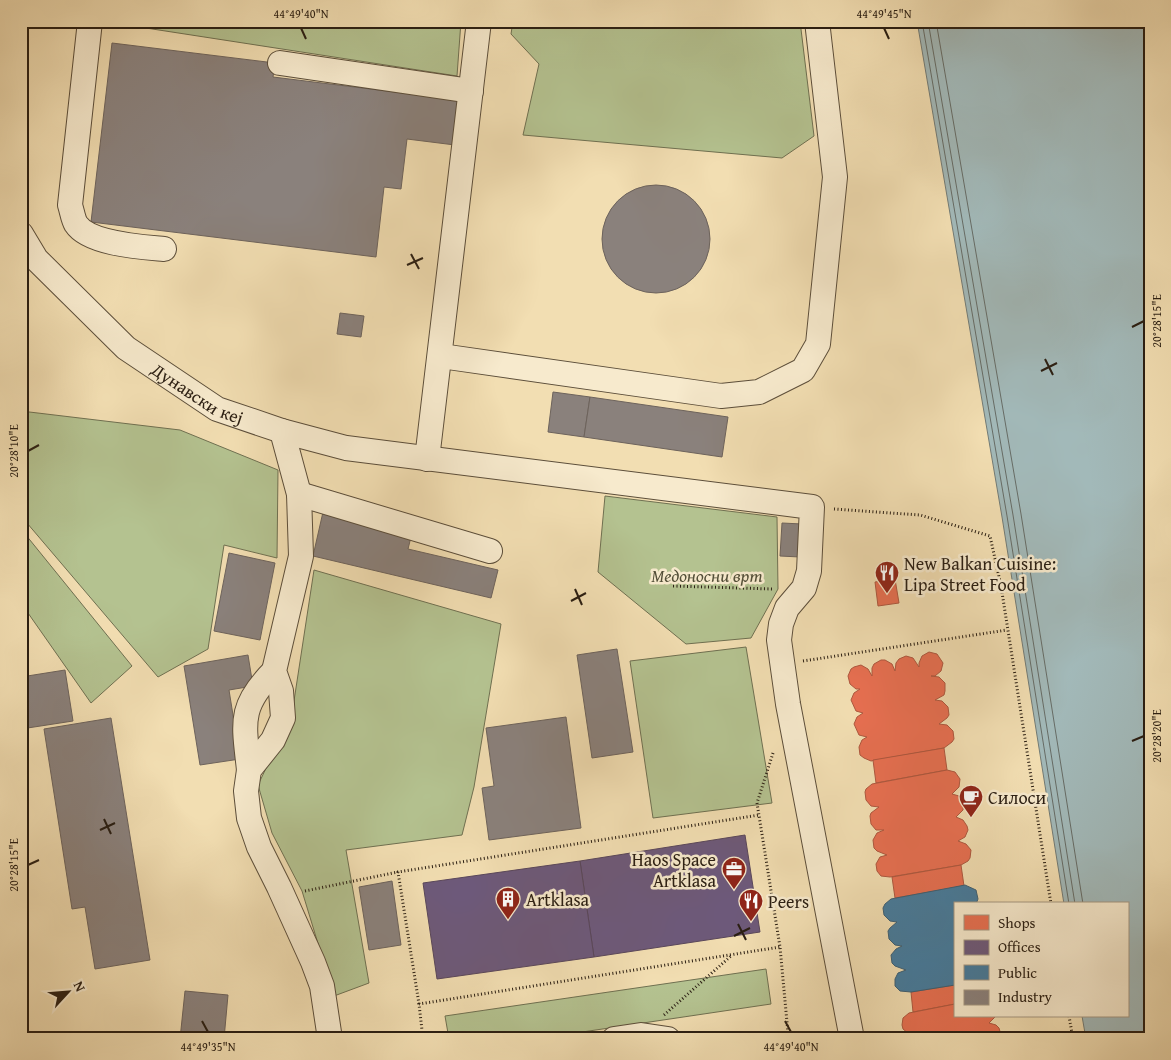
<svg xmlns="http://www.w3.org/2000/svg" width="1171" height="1060" font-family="'Gentium Book Plus',serif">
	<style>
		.green { fill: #b4c290; stroke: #6f7051 }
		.water { fill: #a2b9b9; stroke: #727b76 }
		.shops { fill: #e76f51; stroke: #ae573e }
		.offices { fill: #6d597a; stroke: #59475b }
		.public { fill: #457b9d; stroke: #3d5f73 }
		.industry { fill: #8a817c; stroke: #6d635c }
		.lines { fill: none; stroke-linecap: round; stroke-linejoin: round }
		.shore { stroke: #666c66; stroke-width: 1 }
		.minor-casing { stroke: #5c4e3a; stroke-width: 26 }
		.path { stroke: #2a1e12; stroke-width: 3; stroke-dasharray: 1 2.5; stroke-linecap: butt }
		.minor { stroke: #f7eacd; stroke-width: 24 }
		.ticks { fill: none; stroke: #2a1e12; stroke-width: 2 }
		.labels { text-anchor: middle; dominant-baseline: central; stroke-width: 5; stroke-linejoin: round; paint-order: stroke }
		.street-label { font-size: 18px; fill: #2a1e12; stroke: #f7eacd }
		.poi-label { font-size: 18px; fill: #2a1e12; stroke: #f7eacd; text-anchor: start }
		.park-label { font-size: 18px; font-style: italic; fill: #534f38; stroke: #f7eacd }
		.neatline { fill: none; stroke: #2a1e12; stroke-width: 2 }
		.ticks-label { font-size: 12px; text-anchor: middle; fill: #2a1e12 }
	</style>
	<rect width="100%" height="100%" fill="#f2deb2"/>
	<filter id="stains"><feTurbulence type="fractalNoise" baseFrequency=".004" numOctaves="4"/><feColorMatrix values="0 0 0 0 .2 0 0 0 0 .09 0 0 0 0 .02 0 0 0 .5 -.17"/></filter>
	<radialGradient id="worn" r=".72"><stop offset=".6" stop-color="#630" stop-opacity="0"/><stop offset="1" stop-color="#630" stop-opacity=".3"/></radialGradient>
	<g class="green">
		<polygon points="121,21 461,21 457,76 120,24"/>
		<polygon points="513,21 800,21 814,136 782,158 523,135 539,64 511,34"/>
		<polygon points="21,411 180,430 278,470 277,558 224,545 208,649 158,677 21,516"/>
		<polygon points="605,496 777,517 778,589 751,638 686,644 598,572"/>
		<polygon points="21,529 132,666 91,703 21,603"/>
		<polygon points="314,570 501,624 474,787 462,835 346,850 369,983 334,996 302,891 272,833 258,785 292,714"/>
		<polygon points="746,647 772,803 653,818 630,661"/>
		<polygon points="766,969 771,1004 535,1039 449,1039 445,1016"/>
	</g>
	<polygon class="water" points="917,21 1150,21 1150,1039 1086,1039 1082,1016 1127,1016 1127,904 1064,904 1002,517"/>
	<g class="shops">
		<polygon points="895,579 899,603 878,606 875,582"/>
		<polygon points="929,652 937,654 943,663 941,671 935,676 931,676 939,677 945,683 945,691 944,695 935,700 942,701 948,707 949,715 947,718 939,724 947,725 953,731 954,739 952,742 944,748 871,761 864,758 860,755 859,747 862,740 867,737 859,735 854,724 857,717 863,713 856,711 851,700 854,693 860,689 856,689 850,684 848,676 851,669 854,667 861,665 868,669 872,676 872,668 874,664 881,660 885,660 892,664 895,671 896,663 899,659 906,656 913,658 919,667 919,663 922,656"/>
		<polygon points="944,748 947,770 876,783 873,760"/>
		<polygon points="947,770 955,772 960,779 959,787 952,794 959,796 964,802 963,810 956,817 963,820 967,826 968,830 965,837 958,841 966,844 971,850 970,858 968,861 961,865 890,877 881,876 877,871 876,864 880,857 887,855 877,851 874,848 873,840 877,833 884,830 876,830 871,824 870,816 871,813 879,807 871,806 866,800 865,792 866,789 872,784"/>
		<polygon points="961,865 964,886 895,898 892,877"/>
		<polygon points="955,985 955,1004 913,1012 911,992"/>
		<polygon points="955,1004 955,1016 996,1016 989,1023 996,1025 999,1028 1001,1035 1000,1039 910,1039 916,1036 909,1034 903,1029 902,1025 903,1018 909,1013"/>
	</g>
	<g class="offices">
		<polygon points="745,835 760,932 594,957 580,861"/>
		<polygon points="580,861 594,957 437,979 423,883"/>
	</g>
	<polygon class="public" points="965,885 976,890 978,899 976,904 955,904 955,985 911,992 900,991 895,986 895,979 898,973 906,970 895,966 892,963 891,955 896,949 902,946 895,945 889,939 888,931 890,928 897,922 890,921 884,915 883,908 885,904 891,899"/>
	<g class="industry">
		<polygon points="112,43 275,63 273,77 460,100 455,145 407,139 401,189 384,187 376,257 91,222"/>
		<circle cx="656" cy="239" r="54"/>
		<polygon points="340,313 364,316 361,337 337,334"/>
		<polygon points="553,392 590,397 584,437 548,432"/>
		<polygon points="590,397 728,417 722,457 584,437"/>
		<polygon points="323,512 412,533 408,549 498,570 491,598 313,556"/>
		<polygon points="782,523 802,524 800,557 780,556"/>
		<polygon points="229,553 275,563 260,640 214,631"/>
		<polygon points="617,649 633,752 592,758 577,655"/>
		<polygon points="248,655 253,686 229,690 240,759 200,765 184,666"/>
		<polygon points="65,670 73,721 21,729 21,677"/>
		<polygon points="566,717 581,828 489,840 482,788 494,786 486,728"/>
		<polygon points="111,718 150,960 95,969 85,907 72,909 44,729"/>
		<polygon points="392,881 401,945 369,950 359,887"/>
		<polygon points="185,991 228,995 224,1039 180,1039"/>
	</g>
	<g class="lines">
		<g class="shore">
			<polyline points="922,21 1007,516 1069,904"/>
			<polyline points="928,21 1013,515 1075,904"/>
			<polyline points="936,21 1021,514 1083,904"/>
		</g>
		<defs>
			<g id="minor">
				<path d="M90,21L70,205C72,211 73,219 76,224C89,244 142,247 164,249"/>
				<polyline points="280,63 471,91"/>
				<path id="s1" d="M21,234L36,259L126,348L217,409L282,431L346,448L812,507L809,571L804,588L787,608L781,624L779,640L788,704L852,1039"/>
				<polyline points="441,356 721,396 759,392 803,370 818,344 835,177 817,21"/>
				<polyline points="282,431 299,494 301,556 274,671 281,691 283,718 273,740 249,770 246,791 249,818 259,847 279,887 313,962 322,986 330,1039"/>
				<polyline points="427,459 479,21"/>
				<polyline points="299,494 490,551"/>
				<path d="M249,770C244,723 238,707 274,671"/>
				<polyline points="614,1039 641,1035 668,1039"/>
			</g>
		</defs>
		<use href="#minor" class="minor-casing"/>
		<g class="path">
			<polyline points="834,509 920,515 990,536 1001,586 1051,904"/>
			<polyline points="673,586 772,589"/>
			<polyline points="803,661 1007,630"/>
			<polyline points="773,753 757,803 780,947 788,1033"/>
			<polyline points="305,891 398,872"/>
			<polyline points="419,1004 398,872 759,815"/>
			<polyline points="664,1015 731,956"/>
			<polyline points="1069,1016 1073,1039"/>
			<polyline points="690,1034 788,1033 810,1039"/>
			<polyline points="423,1039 419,1004 780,947"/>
		</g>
		<use href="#minor" class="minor"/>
	</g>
	<path class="ticks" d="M301,28L306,39M884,28L889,39M411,254L419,269M407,265L423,258M1132,327L1144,321M1045,359L1053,375M1041,371L1057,363M28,451L39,445M575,589L582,605M571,601L586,593M1132,741L1144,736M104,819L111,834M100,830L115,823M28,865L39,860M738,924L746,940M734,936L750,928M202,1021L208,1032M785,1021L791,1032"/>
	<defs>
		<symbol id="restaurant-pin" viewBox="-11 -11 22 30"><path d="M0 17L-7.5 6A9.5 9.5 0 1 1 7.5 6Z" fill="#8f2418" stroke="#f7eacd"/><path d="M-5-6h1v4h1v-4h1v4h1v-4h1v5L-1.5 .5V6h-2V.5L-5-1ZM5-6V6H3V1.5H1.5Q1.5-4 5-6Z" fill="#fff"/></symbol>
		<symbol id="cafe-pin" viewBox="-11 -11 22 30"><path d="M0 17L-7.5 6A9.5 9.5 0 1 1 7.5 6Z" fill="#8f2418" stroke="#f7eacd"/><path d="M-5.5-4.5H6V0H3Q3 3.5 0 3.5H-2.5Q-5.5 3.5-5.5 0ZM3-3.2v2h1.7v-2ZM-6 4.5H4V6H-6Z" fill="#fff"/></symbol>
		<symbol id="office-pin" viewBox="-11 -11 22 30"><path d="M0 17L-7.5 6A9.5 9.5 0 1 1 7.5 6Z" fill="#8f2418" stroke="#f7eacd"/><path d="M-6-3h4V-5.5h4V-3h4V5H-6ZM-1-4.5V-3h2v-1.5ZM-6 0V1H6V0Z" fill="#fff"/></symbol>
		<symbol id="building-pin" viewBox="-11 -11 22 30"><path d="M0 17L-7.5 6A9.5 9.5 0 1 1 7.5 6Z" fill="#8f2418" stroke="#f7eacd"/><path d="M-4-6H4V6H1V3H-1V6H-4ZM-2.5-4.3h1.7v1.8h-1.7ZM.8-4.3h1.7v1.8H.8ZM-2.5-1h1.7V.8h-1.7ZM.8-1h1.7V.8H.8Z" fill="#fff"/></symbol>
	</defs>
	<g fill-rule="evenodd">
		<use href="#restaurant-pin" x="873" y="559" width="28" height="38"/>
		<use href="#cafe-pin" x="957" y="783" width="28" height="38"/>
		<use href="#office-pin" x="720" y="855" width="28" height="38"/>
		<use href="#building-pin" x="494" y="885" width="28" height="38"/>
		<use href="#restaurant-pin" x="737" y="887" width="28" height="38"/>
	</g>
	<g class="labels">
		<g class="street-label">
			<text stroke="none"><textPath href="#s1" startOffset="241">Дунавски кеј</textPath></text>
		</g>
		<g class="poi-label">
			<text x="904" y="563">New Balkan Cuisine:<tspan x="904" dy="21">Lipa Street Food</tspan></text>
			<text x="988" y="797">Силоси</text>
			<text x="716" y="859" text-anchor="end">Haos Space<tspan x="716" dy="21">Artklasa</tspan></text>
			<text x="526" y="899">Artklasa</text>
			<text x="768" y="901">Peers</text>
		</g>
		<g class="park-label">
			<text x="707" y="575">Медоносни врт</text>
		</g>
	</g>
	<rect width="1171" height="1060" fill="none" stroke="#f2deb2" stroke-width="55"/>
	<rect x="954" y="902" width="175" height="115" fill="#f7eacd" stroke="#a59882"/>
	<rect x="964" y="915" width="25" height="15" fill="#e76f51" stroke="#a59882"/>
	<text x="998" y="928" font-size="15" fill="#2a1e12">Shops</text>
	<rect x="964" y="940" width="25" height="15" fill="#6d597a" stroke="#a59882"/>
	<text x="998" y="952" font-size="15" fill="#2a1e12">Offices</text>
	<rect x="964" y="965" width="25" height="15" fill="#457b9d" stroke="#a59882"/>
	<text x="998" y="978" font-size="15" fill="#2a1e12">Public</text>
	<rect x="964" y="990" width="25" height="15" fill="#8a817c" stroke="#a59882"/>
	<text x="998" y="1002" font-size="15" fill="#2a1e12">Industry</text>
	<g transform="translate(68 992) rotate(64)" stroke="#f7eacd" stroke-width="4" paint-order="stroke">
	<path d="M0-4L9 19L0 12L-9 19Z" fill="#2a1e12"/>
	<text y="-8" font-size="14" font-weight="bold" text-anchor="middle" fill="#2a1e12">N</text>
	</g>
	<rect x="28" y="28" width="1116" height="1004" class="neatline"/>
	<g class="ticks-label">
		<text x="301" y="18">44°49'40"N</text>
		<text x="884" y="18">44°49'45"N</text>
		<text transform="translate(1157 321) rotate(-90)" y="4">20°28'15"E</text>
		<text transform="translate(14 451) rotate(-90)" y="4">20°28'10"E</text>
		<text transform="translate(1157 736) rotate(-90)" y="4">20°28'20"E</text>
		<text transform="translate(14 865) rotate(-90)" y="4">20°28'15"E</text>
		<text x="208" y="1051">44°49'35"N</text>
		<text x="791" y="1051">44°49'40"N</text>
	</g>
	<rect width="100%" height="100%" filter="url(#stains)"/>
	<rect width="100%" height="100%" fill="url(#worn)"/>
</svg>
